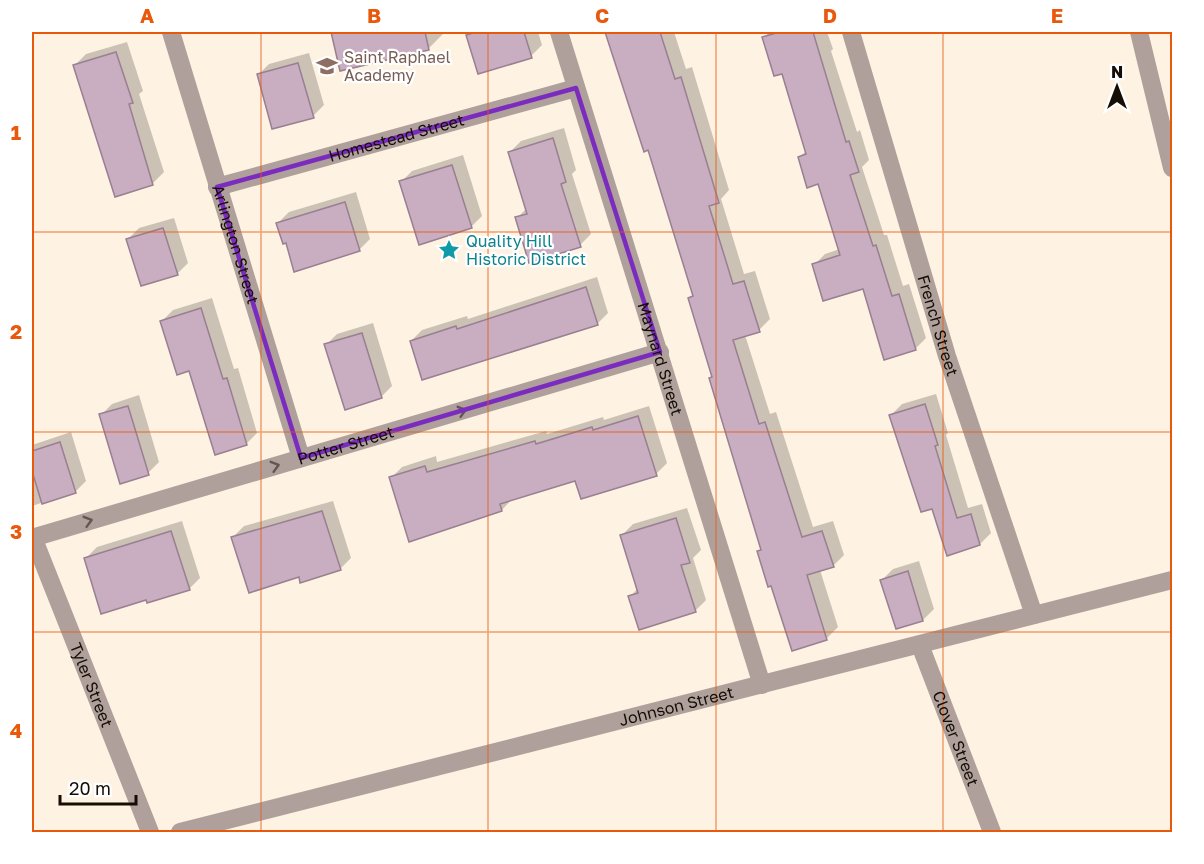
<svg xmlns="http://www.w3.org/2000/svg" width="1204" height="864" font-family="'Golos Text',sans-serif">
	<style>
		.shadow { fill: #0003 }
		.building { fill: #c9aec2; stroke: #997f92; stroke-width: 1.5 }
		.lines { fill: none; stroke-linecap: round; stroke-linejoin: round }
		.street { stroke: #afa09c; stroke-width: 18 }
		.oneway { stroke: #625750 }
		.marked { fill: none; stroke: #7b2cbf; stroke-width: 4.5; stroke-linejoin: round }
		.grid { fill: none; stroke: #e8590c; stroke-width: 1.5; stroke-opacity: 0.55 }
		.labels { text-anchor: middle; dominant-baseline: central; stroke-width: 4.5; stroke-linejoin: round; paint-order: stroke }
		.education-label { font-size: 16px; fill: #785e54; stroke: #fff; text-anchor: start }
		.street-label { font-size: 16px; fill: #140e05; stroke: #fff }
		.culture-label { font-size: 16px; fill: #0d838f; stroke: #fff; text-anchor: start }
		.neatline { fill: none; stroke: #e8590c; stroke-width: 2 }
		.grid-label { font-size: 20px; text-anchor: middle; font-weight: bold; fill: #e8590c }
	</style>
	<rect width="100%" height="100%" fill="#fef2e2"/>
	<g class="shadow">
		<polygon points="332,32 445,32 429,48 341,69"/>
		<polygon points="472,32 538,32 542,45 531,56 468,35"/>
		<polygon points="607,32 674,32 686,69 692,67 729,190 721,199 744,274 755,271 770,319 759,330 745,335 770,414 776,412 813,527 833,521 844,555 833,566 820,570 838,627 827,638 793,649 772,584 759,552 762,548 690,298 694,293 649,148 618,67"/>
		<polygon points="770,32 827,32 833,49 831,51 857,132 860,130 869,160 862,167 884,235 887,235 903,286 909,284 926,338 915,349 864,287 814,265 825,254 840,249 819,182 800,157 807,150 783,72 764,37"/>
		<polygon points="127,42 143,91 139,94 164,172 153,183 116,195 75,65 86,54"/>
		<polygon points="309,53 324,105 313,116 258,75 269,64"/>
		<polygon points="564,128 576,170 572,174 591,234 580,245 517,218 527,208 510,152 521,141"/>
		<polygon points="463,155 482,216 471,227 401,182 412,171"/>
		<polygon points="356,192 370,239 359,250 278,223 289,212"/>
		<polygon points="174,218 188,263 177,274 128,239 139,228"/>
		<polygon points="597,277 608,313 597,324 411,341 422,330 467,316 468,319"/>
		<polygon points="212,298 234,369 238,368 257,433 246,444 190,369 162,321 173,310"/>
		<polygon points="373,323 392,386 381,397 326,345 337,334"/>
		<polygon points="936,394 948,433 946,435 968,508 982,504 991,533 980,544 933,507 891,415 902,404"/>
		<polygon points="139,395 159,462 148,473 101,415 112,404"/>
		<polygon points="649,406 667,463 656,474 576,479 513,498 502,510 410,540 391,478 402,467 436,456 437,462 546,431 547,434 603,417 604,420"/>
		<polygon points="71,432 86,481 75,492 32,506 32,445"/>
		<polygon points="333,501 351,558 340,569 300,575 233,537 244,526"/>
		<polygon points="687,508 701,550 693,558 706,600 695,611 630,597 638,588 622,535 633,524"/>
		<polygon points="182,521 200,578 189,589 146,598 86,558 97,547"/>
		<polygon points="919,561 934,609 923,620 882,580 893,569"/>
	</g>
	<g class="building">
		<polygon points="331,32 425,32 429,50 340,71"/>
		<polygon points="477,32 524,32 532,58 478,74 466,35"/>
		<polygon points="605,32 660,32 675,79 681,77 719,203 709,206 733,284 744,281 760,332 733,340 759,424 765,422 802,537 822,531 834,567 807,575 827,640 792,651 771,586 768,587 757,551 761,550 709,378 712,377 688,298 693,296 648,150 644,152"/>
		<polygon points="780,32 813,32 846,142 849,141 859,172 850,175 873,246 876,245 892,296 899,294 916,350 884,360 863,289 823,301 812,264 840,255 818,184 807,188 798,157 806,154 782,74 774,76 762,37"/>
		<polygon points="116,52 133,103 129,104 153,185 115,197 73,65"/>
		<polygon points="298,63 314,118 272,129 257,74"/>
		<polygon points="553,138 566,182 561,184 581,247 529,263 515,217 527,214 508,152"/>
		<polygon points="452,165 472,228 419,245 399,181"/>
		<polygon points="345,202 360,251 294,272 286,243 283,244 276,223"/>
		<polygon points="163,228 178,275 141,286 126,239"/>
		<polygon points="586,287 598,325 422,380 410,341 456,326 457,329"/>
		<polygon points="201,308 223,379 227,378 247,445 215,455 189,371 177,375 160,321"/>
		<polygon points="362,333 382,398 345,410 324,344"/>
		<polygon points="925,404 938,445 935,446 957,518 971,514 980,545 947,556 932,509 921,512 889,415"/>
		<polygon points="128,406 149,475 120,484 99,414"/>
		<polygon points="638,416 657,476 581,499 575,481 500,504 502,511 409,542 389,477 425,466 427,472 535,441 536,444 592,427 593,430"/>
		<polygon points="60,442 76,493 42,504 32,471 32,451"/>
		<polygon points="322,511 341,570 300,583 299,577 249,593 231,537"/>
		<polygon points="676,518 690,563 681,565 696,612 639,630 628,596 638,593 620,535"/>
		<polygon points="171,531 190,590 147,603 146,600 101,614 84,558"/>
		<polygon points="908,571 923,621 896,629 880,580"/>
	</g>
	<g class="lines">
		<g class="street">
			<path id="s1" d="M171,32L301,458"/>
			<path id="s2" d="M559,32L762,685"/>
			<path id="s3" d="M851,32L947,356L1034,615"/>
			<polyline points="1139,32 1172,168"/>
			<path id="s4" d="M217,187L576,88"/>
			<path id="s5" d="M33,537L150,832"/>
			<path id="s6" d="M32,538L660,352"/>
			<path id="s7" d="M920,645L992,832"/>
			<path id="s8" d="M180,832L1172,580"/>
		</g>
	</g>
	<defs><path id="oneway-chevron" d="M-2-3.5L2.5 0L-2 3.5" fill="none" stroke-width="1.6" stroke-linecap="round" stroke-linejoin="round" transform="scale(1.5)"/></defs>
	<g class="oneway">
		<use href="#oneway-chevron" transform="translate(462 411) rotate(-16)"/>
		<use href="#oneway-chevron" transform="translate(275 466) rotate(-16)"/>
		<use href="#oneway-chevron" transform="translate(88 521) rotate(-16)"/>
	</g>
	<path class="marked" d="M576,88L660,352L301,458L217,187Z"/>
	<path class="grid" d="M261,32V832M488,32V832M716,32V832M943,32V832M32,232H1172M32,432H1172M32,632H1172"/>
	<defs>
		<symbol id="school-bare" viewBox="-9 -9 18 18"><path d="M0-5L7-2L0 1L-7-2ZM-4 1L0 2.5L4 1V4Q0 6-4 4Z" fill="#8d6e63" stroke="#fff" stroke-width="2.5" paint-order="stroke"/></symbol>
		<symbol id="sight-bare" viewBox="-9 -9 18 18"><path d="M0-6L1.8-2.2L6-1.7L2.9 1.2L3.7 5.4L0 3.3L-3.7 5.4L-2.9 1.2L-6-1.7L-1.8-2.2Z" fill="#0f9aa8" stroke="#fff" stroke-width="2.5" paint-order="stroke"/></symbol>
	</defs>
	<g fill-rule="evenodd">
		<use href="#school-bare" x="312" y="51" width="30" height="30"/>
		<use href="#sight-bare" x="434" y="235" width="30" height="30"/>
	</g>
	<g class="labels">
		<g class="education-label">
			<text x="344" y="57">Saint Raphael<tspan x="344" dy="18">Academy</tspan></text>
		</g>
		<g class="street-label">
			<text stroke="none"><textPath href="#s4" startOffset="186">Homestead Street</textPath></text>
			<text stroke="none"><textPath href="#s1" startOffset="222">Arlington Street</textPath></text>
			<text stroke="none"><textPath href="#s3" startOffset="306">French Street</textPath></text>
			<text stroke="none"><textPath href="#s2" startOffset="342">Maynard Street</textPath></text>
			<text stroke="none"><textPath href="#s6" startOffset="327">Potter Street</textPath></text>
			<text stroke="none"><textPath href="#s5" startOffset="159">Tyler Street</textPath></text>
			<text stroke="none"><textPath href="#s8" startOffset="512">Johnson Street</textPath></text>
			<text stroke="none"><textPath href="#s7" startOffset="100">Clover Street</textPath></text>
		</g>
		<g class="culture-label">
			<text x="466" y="241">Quality Hill<tspan x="466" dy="18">Historic District</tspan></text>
		</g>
	</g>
	<rect width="1204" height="864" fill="none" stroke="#ffffff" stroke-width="66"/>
	<g transform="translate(1117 87)" stroke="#ffffff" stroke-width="4.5" paint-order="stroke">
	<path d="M0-4.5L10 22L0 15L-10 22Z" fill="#140e05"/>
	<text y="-9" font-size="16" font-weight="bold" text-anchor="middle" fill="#140e05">N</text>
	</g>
	<path d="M60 795v9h76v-9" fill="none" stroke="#140e05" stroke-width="3"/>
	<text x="69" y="795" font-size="18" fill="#140e05" stroke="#ffffff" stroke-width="4.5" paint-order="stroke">20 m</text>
	<rect x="33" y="33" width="1138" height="798" class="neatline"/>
	<g class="grid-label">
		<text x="147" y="23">A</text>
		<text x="374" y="23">B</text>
		<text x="602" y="23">C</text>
		<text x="830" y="23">D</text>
		<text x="1057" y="23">E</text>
		<text x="16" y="140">1</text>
		<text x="16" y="339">2</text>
		<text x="16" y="539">3</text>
		<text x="16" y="738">4</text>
	</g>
</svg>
